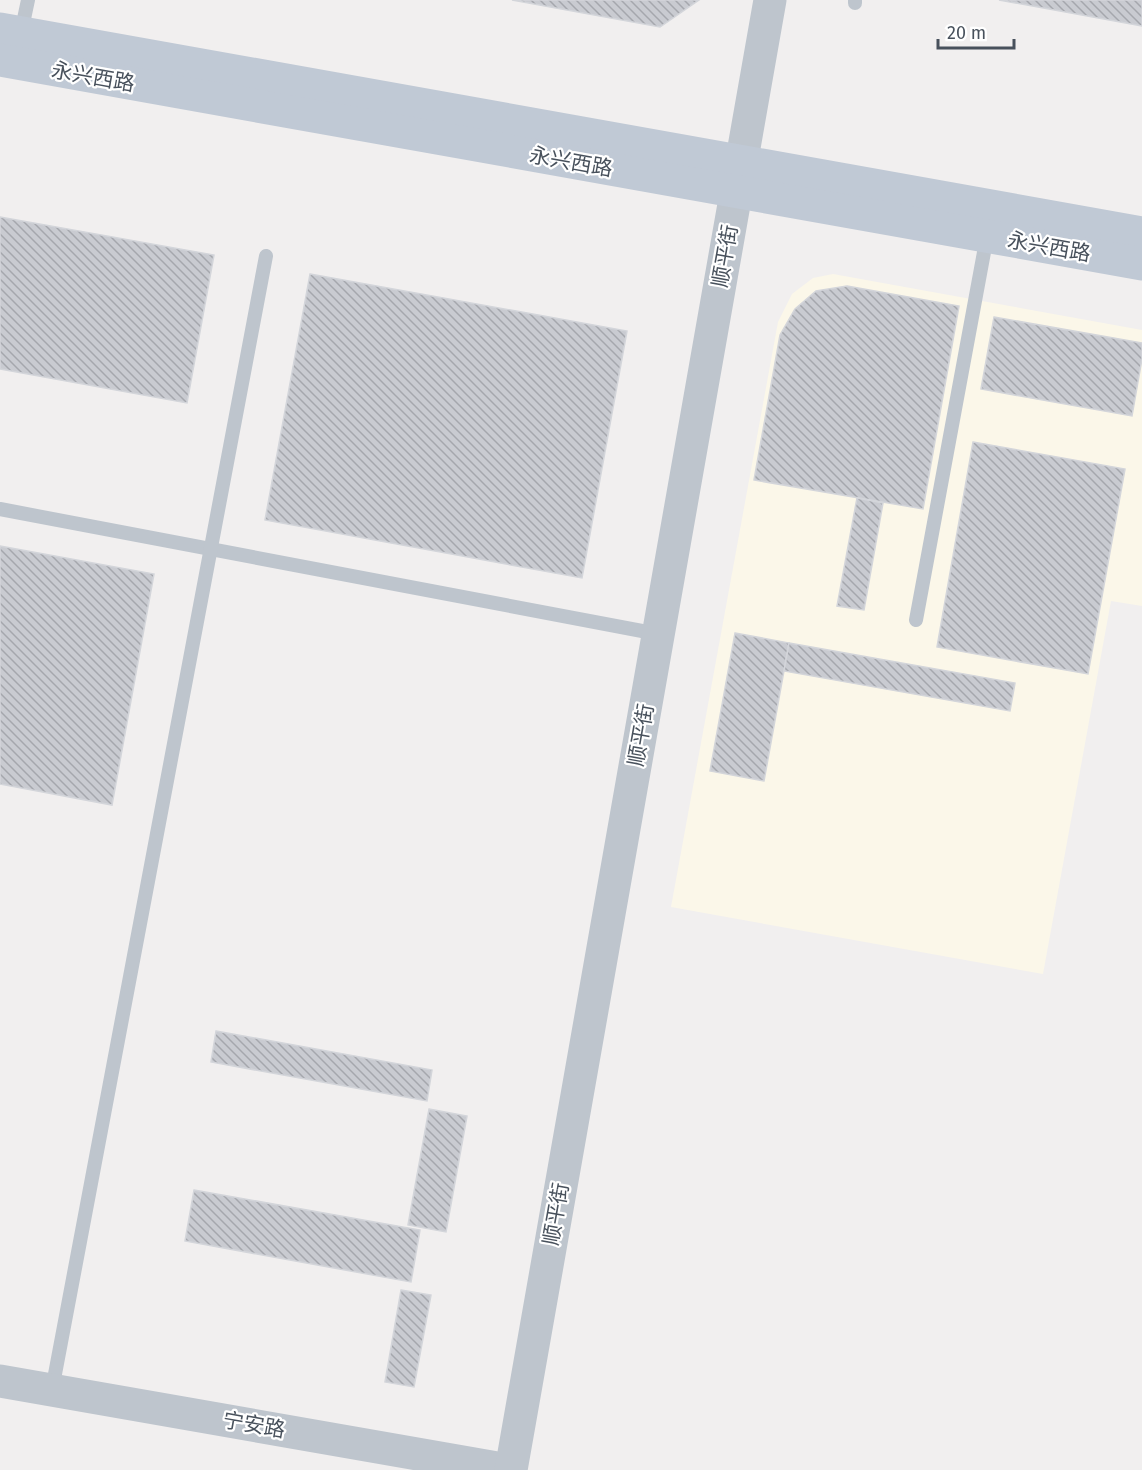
<svg xmlns="http://www.w3.org/2000/svg" width="1142" height="1470" font-family="'Fira Sans','Noto Sans SC',sans-serif">
	<style>
		.commercial { fill: #fbf7e9 }
		.building { fill: url(#building-back-hatch); stroke: #d3d5da; stroke-width: 1.5 }
		.lines { fill: none; stroke-linecap: round; stroke-linejoin: round }
		.service { stroke: #bec5cd; stroke-width: 14 }
		.tertiary { stroke: #bec5cd; stroke-width: 33 }
		.secondary { stroke: #c0c9d5; stroke-width: 33 }
		.labels { text-anchor: middle; dominant-baseline: central; stroke-width: 4.5; stroke-linejoin: round; paint-order: stroke }
		.street-label { font-size: 21px; fill: #48515c; stroke: #fff }
	</style>
	<defs>
		<pattern id="building-back-hatch" width="6" height="6" patternUnits="userSpaceOnUse" patternTransform="scale(1.5)"><rect width="6" height="6" fill="#c9cbd1"/><path d="M-1 5l2 2M0 0l6 6M5-1l2 2" fill="none" stroke="#a5a7ad"/></pattern>
	</defs>
	<rect width="100%" height="100%" fill="#f1efef"/>
	<polygon class="commercial" points="833,274 1142,330 1142,606 1111,601 1043,974 671,907 778,322 792,294 813,278"/>
	<g class="building">
		<polygon points="512,0 699,0 660,27"/>
		<polygon points="999,0 1142,0 1142,26"/>
		<polygon points="0,217 214,255 187,403 0,369"/>
		<polygon points="310,274 627,331 582,578 265,520"/>
		<polygon points="847,286 959,306 923,509 754,480 780,335 795,309 816,291"/>
		<polygon points="994,317 1142,343 1142,359 1132,416 981,389"/>
		<polygon points="973,442 1125,469 1088,674 937,647"/>
		<polygon points="857,498 883,503 864,610 837,606"/>
		<polygon points="0,546 154,574 112,805 0,784"/>
		<polygon points="735,633 789,643 764,781 710,771"/>
		<polygon points="789,643 1015,683 1010,711 784,671"/>
		<polygon points="216,1031 432,1070 427,1101 211,1062"/>
		<polygon points="429,1109 467,1116 446,1232 408,1225"/>
		<polygon points="194,1190 420,1230 411,1282 185,1241"/>
		<polygon points="401,1290 431,1295 414,1387 385,1382"/>
	</g>
	<g class="lines">
		<g class="service">
			<polyline points="855,0 855,3"/>
			<polyline points="21,33 28,0"/>
			<polyline points="0,509 658,634"/>
			<polyline points="916,620 987,236"/>
			<polyline points="52,1390 266,256"/>
		</g>
		<g class="tertiary">
			<polyline points="0,1381 509,1470"/>
			<polyline points="511,1470 770,0"/>
		</g>
		<g class="secondary">
			<polyline points="0,29 1142,233"/>
			<polyline points="0,60 1142,264"/>
		</g>
	</g>
	<g class="labels">
		<g class="street-label">
			<text transform="translate(93 77) rotate(10)">永兴西路</text>
			<text transform="translate(571 162) rotate(10)">永兴西路</text>
			<text transform="translate(1049 247) rotate(10)">永兴西路</text>
			<text transform="translate(725 256) rotate(-80)">顺平街</text>
			<text transform="translate(641 735) rotate(-80)">顺平街</text>
			<text transform="translate(556 1214) rotate(-80)">顺平街</text>
			<text transform="translate(254 1425) rotate(10)">宁安路</text>
		</g>
	</g>
	<path d="M938 39v9h76v-9" fill="none" stroke="#48515c" stroke-width="3"/>
	<text x="947" y="39" font-size="18" fill="#48515c" stroke="#ffffff" stroke-width="4.5" paint-order="stroke">20 m</text>
</svg>
